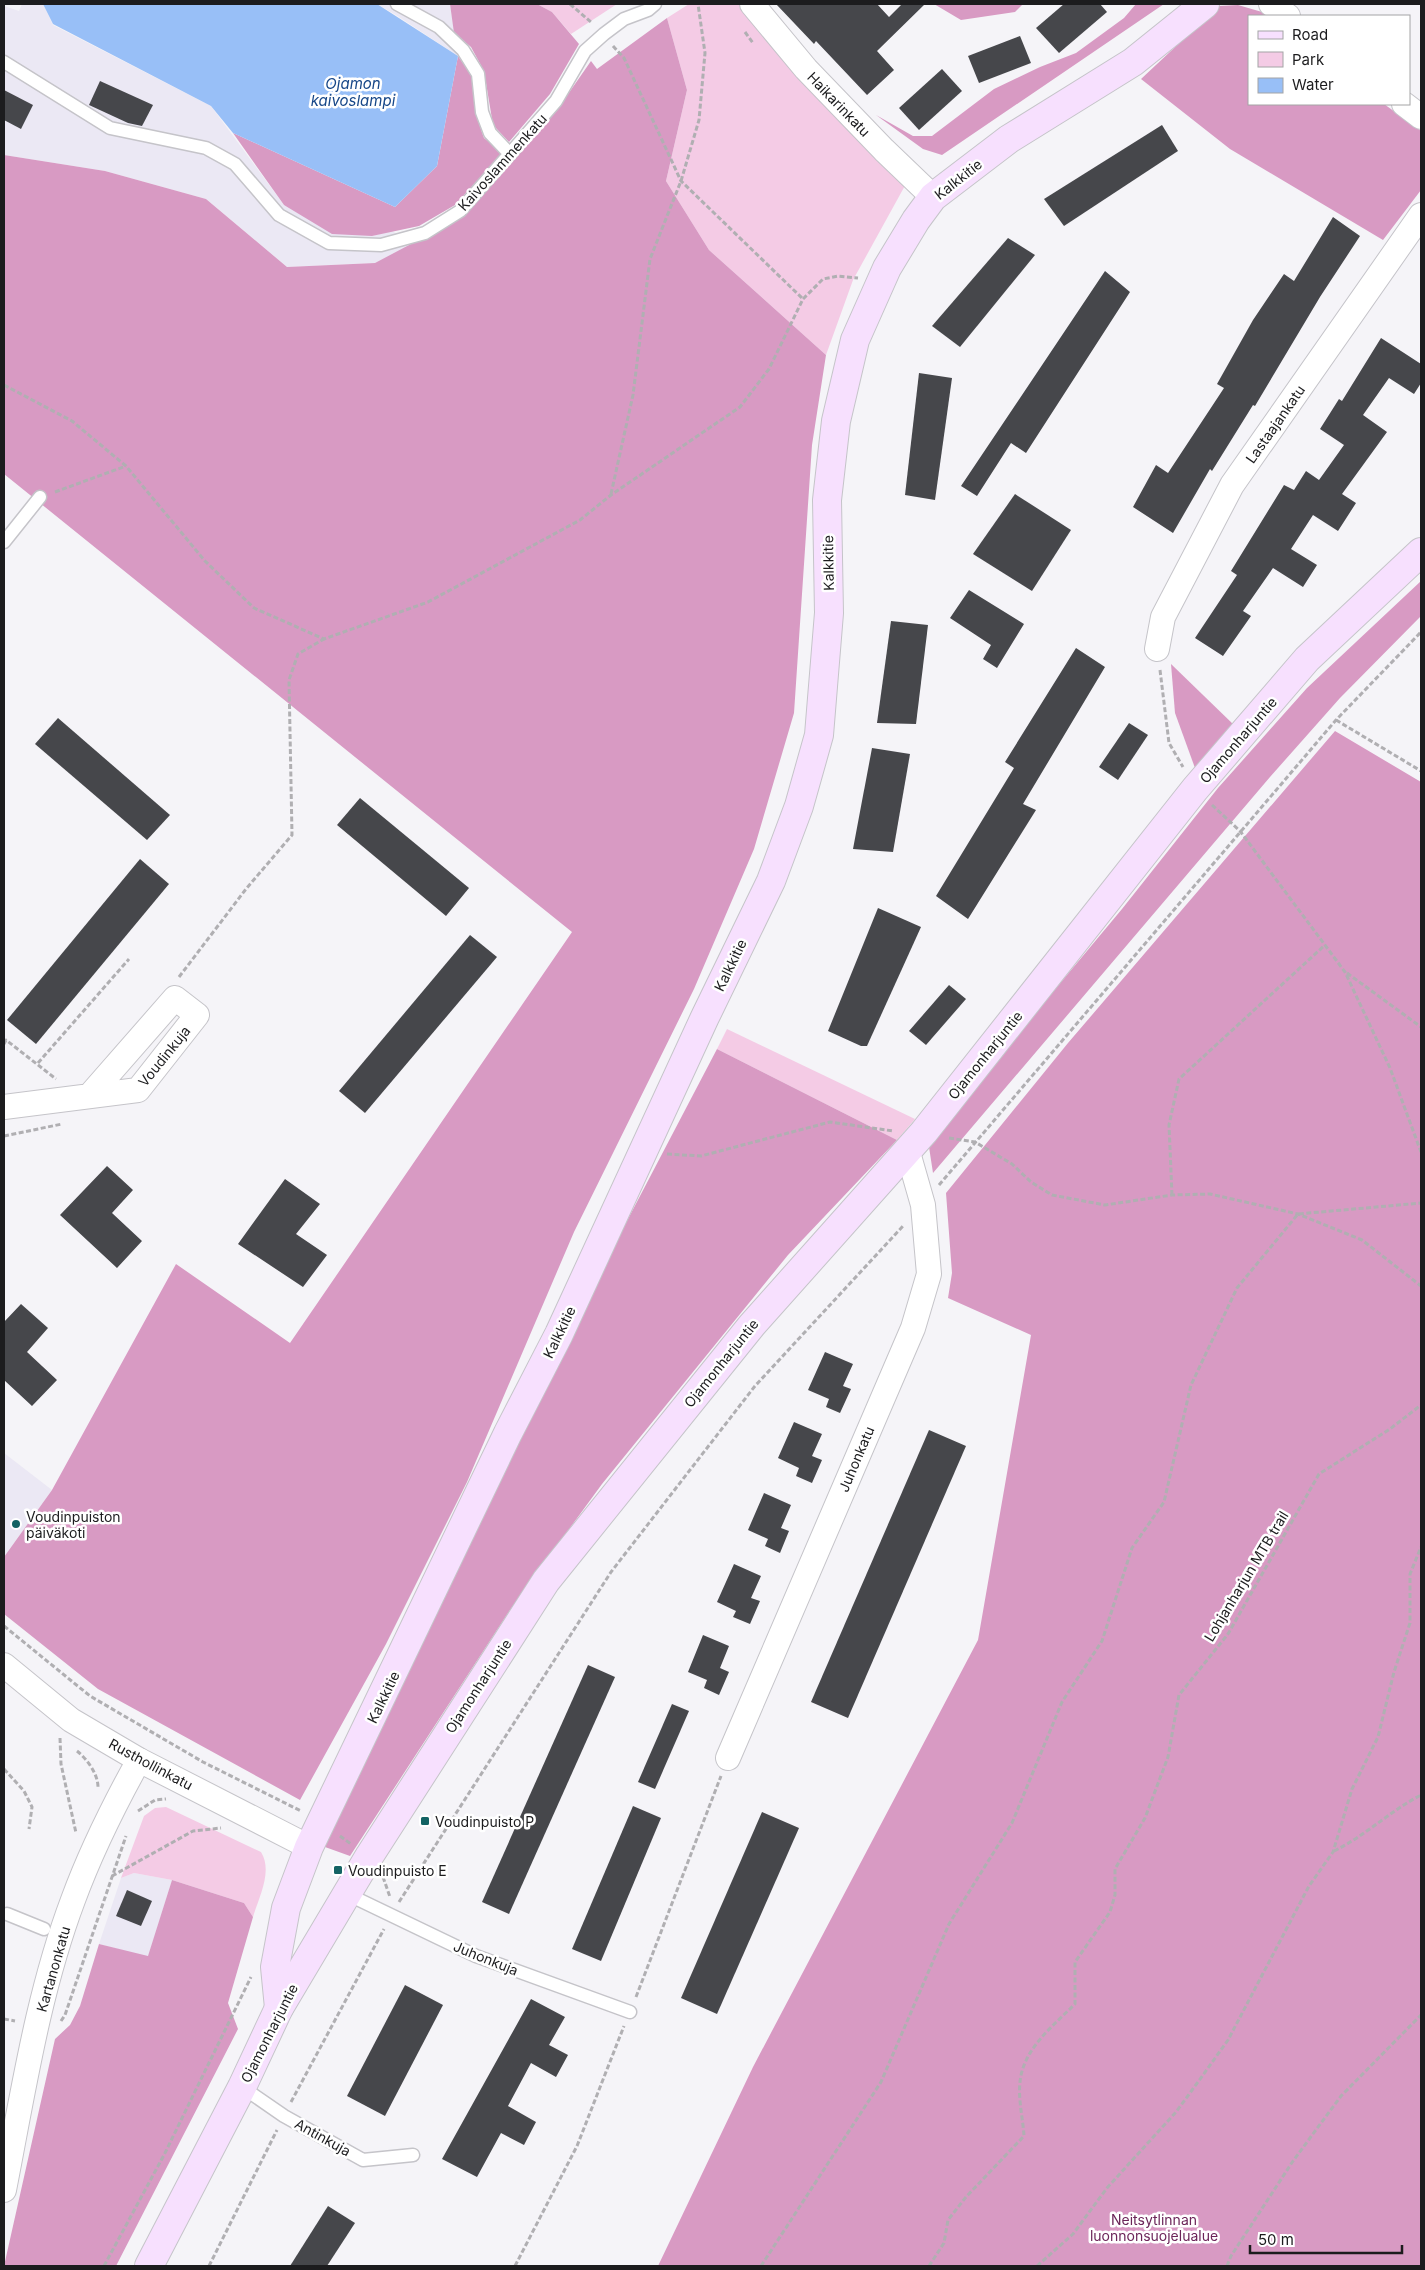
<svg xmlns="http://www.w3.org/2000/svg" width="1425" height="2270" font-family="Inter,sans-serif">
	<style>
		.built { fill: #ebe8f4 }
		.green { fill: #f4cbe5 }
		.forest { fill: #d89ac3 }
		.water { fill: #98bff7 }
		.building { fill: #46474b }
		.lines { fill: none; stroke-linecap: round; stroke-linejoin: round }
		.lane-casing { stroke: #c5c4c9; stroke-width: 15 }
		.street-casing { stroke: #c5c4c9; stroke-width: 26 }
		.secondary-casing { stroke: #c5c4c9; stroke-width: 30 }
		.path { stroke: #b0afb2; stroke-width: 3; stroke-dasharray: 5 2.5; stroke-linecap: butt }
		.lane { stroke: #fff; stroke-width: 12 }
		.street { stroke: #fff; stroke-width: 24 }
		.secondary { stroke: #f7e0fe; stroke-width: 28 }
		.poi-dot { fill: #136364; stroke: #fff; stroke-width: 2 }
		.labels { text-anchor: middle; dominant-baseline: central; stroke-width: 5; stroke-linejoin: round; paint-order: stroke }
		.street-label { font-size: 14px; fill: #1c1c1e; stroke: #fff }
		.poi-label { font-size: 14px; fill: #1c1c1e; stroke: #fff; text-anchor: start }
		.park-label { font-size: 14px; fill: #6c2559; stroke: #fff }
		.water-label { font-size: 15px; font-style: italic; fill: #174788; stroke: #fff }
	</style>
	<rect width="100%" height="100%" fill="#f5f4f8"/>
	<g class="built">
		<polygon points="22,4 43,4 53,25 211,106 284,205 372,236 392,231 414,244 375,263 287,267 206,199 105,171 4,155 4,6 19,11"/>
		<polygon points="377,4 450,4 458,56 396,15"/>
		<polygon points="4,1453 52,1490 4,1557"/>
		<polygon points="134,1873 172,1880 148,1957 99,1944 121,1878"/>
	</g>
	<g class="green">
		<polygon points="537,4 617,4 571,34 552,12"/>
		<polygon points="689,4 746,4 907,182 853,280 826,355 709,250 666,181 687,90 667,18"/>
		<polygon points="727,1029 915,1119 897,1140 717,1049"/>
		<path d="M166,1807L261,1852C273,1871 259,1897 253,1917L244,1903L172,1880L134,1873L121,1878L144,1816L155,1808Z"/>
	</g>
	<g class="forest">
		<polygon points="450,4 537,4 552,12 579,44 550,94 509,142 493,125 484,71 471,47 454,33"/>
		<polygon points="934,4 1023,4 1015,12 961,20"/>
		<polygon points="1136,4 1164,4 942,155 923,149 876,115 913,136 932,136 994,89 1040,67 1076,53 1124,18"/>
		<polygon points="1238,5 1262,12 1267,16 1249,16 1249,104 1384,104 1421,131 1421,190 1383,240 1230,149 1141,79 1219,6"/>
		<polygon points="667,18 687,90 666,181 709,250 826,355 812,445 794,713 754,849 694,989 574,1232 467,1482 386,1644 300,1800 98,1689 4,1614 4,1557 52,1490 176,1264 290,1343 572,932 4,474 4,155 105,171 206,199 287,267 375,263 464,216 559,107 591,61 597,69"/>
		<polygon points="458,56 472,76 476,115 484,138 503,153 455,205 419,226 372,236 332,234 284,205 233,133 395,207 437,166"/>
		<polygon points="1421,581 1421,616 1340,698 1270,777 933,1173 929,1147 941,1126 1122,909 1218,788 1307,688"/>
		<polygon points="1171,664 1235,726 1195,768 1175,713"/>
		<polygon points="1335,731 1421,782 1421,2266 658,2266 753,2067 978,1640 1031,1335 948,1298 952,1273 946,1193 1068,1043"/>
		<polygon points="717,1049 897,1140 788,1255 602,1484 510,1610 350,1856 325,1847 373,1740 607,1259"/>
		<polygon points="172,1880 244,1903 253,1917 228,2003 238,2029 116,2266 4,2266 55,2039 70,2025 80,2006 99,1944 148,1956"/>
	</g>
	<polygon class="water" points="43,4 377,4 458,56 437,166 395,207 233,133 211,106 53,24"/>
	<g class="building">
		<polygon points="776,4 877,4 889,17 902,4 925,4 877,51 894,70 867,95 816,41 814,44"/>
		<polygon points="1064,4 1100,4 1107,12 1059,53 1036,28"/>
		<polygon points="1020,36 1031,63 979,83 968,56"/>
		<polygon points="942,69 962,91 919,130 899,108"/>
		<polygon points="100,81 153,105 142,126 128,123 89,105"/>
		<polygon points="4,90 33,105 21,129 4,120"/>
		<polygon points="1162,125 1178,151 1064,226 1044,199"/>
		<polygon points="1333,217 1360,236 1320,297 1255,406 1253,405 1212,471 1210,469 1173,533 1133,507 1156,465 1168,473 1224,388 1217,384 1253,320 1284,274 1294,281"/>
		<polygon points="1008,238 1035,255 960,347 932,326"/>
		<polygon points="1105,271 1130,292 1026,453 1011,443 977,496 961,486"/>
		<polygon points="1381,338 1421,364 1421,383 1414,394 1389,378 1363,415 1387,432 1342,494 1356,503 1338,531 1313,515 1291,549 1317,565 1303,587 1273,568 1243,611 1251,616 1223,656 1195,638 1237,575 1231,571 1284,485 1294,490 1306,471 1319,480 1344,445 1320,429 1339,399 1342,401"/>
		<polygon points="919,373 952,378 935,500 905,495"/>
		<polygon points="1015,494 1071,530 1032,591 973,554"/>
		<polygon points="969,590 1024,624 997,668 983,659 991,645 950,618"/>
		<polygon points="891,621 928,625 916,724 877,723"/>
		<polygon points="1076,648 1105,667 1023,804 1036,810 968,919 936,896 1014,768 1005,762"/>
		<polygon points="58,718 170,815 147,840 35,744"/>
		<polygon points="1129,723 1148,735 1118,780 1099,767"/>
		<polygon points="872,748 910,754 893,852 853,849"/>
		<polygon points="360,798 469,888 446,916 337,825"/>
		<polygon points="140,859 169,884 36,1044 7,1020"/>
		<polygon points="878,908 921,927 867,1046 861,1046 828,1031"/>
		<polygon points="470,935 497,957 365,1113 339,1091"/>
		<polygon points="949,985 966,999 926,1045 909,1031"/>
		<polygon points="107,1166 133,1190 112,1213 142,1241 117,1268 60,1215"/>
		<polygon points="285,1179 320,1204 296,1234 327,1255 303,1287 238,1244"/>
		<polygon points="21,1304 48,1328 27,1352 57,1380 32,1406 4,1380 4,1322"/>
		<polygon points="825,1352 853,1364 843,1386 851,1389 840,1413 826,1407 829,1399 808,1390"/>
		<polygon points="794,1422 822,1434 812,1456 822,1460 812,1483 796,1476 799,1468 778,1458"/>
		<polygon points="929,1430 966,1446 848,1718 811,1702"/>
		<polygon points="764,1493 791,1505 781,1528 789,1531 780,1553 765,1546 768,1539 748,1530"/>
		<polygon points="734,1564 761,1576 751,1598 760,1601 750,1624 733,1617 736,1611 717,1602"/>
		<polygon points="703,1635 729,1646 720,1668 729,1672 719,1695 704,1688 707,1680 688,1672"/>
		<polygon points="588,1665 615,1677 509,1914 482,1902"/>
		<polygon points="672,1704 689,1711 655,1789 638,1782"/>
		<polygon points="633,1806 661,1818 601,1961 572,1949"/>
		<polygon points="762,1812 799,1828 717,2014 681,1998"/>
		<polygon points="127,1890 152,1901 141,1926 116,1916"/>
		<polygon points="405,1985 443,2005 385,2116 347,2096"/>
		<polygon points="531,1999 565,2017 549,2045 568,2055 556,2077 531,2063 508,2106 536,2122 524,2145 501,2133 477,2177 442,2159"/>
		<polygon points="328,2206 355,2223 327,2266 290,2266"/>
	</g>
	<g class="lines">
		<defs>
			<g id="lane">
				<polyline points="397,4 439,27 463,50 478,74 482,112 490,133 510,154"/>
				<polyline points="4,62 110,128 206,148 235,164 279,215 329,243 381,245 425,233 460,211 556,101 585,51 604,34 624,19 648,10 655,4"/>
				<polyline points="4,542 40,497"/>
				<polyline points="347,1894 476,1956 630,2012"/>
				<polyline points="7,1914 44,1929"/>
				<polyline points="242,2087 284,2116 363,2160 413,2155"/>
			</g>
			<g id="street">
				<polyline points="752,4 806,69 884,150 933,197"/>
				<polyline points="1271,4 1288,16"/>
				<polyline points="1404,104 1421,117"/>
				<polyline points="1157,649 1163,617 1232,485 1421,215"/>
				<polyline points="4,1107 138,1090 197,1015 175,998 91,1094"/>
				<polyline points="4,1665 71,1720 139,1760 309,1847"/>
				<polyline points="728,1758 913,1328 929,1274 923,1205 907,1149"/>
				<path d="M4,2190C23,2093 38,1993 73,1900C91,1851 114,1805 139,1760"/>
			</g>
			<g id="secondary">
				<polyline points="279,2008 275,1967 286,1908 309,1847 508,1433 559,1334 705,1017 771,881 799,806 819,735 829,613 827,500 836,421 855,340 887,268 916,220 933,197 1009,139 1133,62 1205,4"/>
				<polyline points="149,2266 242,2087 279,2008 370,1855 546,1581 752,1325 924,1132 1195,789 1307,659 1421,552"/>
			</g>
		</defs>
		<use href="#lane" class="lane-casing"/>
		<use href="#street" class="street-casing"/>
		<use href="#secondary" class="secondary-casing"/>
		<g class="path">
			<polyline points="570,4 592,23"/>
			<polyline points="745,32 753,43"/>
			<polyline points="613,46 624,58 681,181 803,299"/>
			<polyline points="4,385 72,421 126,466 205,561 254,608 324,639 428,602 580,520 611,495 740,407 769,369 803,299 823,279 838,276 858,278"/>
			<polyline points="55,492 126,466"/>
			<polyline points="611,494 633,395 650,259 681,181 699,120 705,53 698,4"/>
			<polyline points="1160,670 1169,743 1183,767"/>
			<polyline points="1336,720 1421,771"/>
			<polyline points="1212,805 1240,831 1345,972 1390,1068 1421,1152"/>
			<polyline points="1347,973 1421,1027"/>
			<polyline points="179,977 246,889 292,835 289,680 298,654 324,639"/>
			<polyline points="4,1044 6,1040 56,1079"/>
			<polyline points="38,1063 129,959"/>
			<polyline points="4,1136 62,1124"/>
			<polyline points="949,1138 975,1142 1012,1164 1031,1182 1052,1195 1105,1205 1172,1195 1210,1194 1298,1214 1362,1240 1421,1286"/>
			<polyline points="667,1154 701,1156 830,1122 893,1131"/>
			<polyline points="939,1185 1336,720 1421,632"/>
			<polyline points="1172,1195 1169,1125 1179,1079 1325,945"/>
			<polyline points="4,1626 90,1696 203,1762 301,1811"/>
			<polyline points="60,1738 61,1764 76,1833"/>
			<path d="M77,1751C87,1759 98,1774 98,1787"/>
			<polyline points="4,1769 24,1791 32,1807 29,1829"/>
			<polyline points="138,1811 155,1800 166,1799"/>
			<polyline points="340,1836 351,1844"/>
			<path d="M1334,1851C1365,1836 1390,1811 1421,1795"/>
			<polyline points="112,1876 193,1831 221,1828"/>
			<polyline points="383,1877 390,1897"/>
			<polyline points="399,1902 611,1572 755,1386 904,1225"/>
			<polyline points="636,1997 721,1776"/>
			<polyline points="4,2019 15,2021"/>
			<polyline points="61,2021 65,2015 126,1836"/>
			<polyline points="291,2102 384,1929"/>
			<polyline points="104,2266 164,2155 251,1977"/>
			<polyline points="209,2266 277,2130"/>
			<polyline points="515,2266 577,2146 624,2026"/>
			<polyline points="761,2266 881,2082 949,1924 1012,1823 1062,1702 1102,1641 1132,1548 1164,1502 1191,1385 1237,1288 1298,1214 1421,1203"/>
			<path d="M929,2266L944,2243L948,2220L966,2197L1024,2136C1023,2119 1018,2099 1020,2082C1023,2049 1053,2026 1075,2004V1962L1110,1912L1115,1895V1869L1145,1818L1168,1757L1179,1695L1228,1634L1319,1474L1390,1429L1421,1405"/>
			<polyline points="1037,2266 1073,2234 1107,2188 1176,2112 1198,2082 1228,2040 1309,1886 1333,1852 1352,1789 1378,1737 1394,1672 1410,1623 1410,1574 1421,1547"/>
			<polyline points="1227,2266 1231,2256 1293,2161 1341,2096 1421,2015"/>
		</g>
		<use href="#lane" class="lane"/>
		<use href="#street" class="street"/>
		<use href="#secondary" class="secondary"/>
	</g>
	<g class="poi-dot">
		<circle cx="16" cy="1524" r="5"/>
		<rect x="420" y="1816" width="10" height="10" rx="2.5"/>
		<rect x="333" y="1865" width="10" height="10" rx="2.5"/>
	</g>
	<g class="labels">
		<g class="street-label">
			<text transform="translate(839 104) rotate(46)">Haikarinkatu</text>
			<text transform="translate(502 162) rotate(-48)">Kaivoslammenkatu</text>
			<text transform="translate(958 179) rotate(-38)">Kalkkitie</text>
			<text transform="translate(1275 424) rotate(-55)">Lastaajankatu</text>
			<text transform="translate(828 563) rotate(-91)">Kalkkitie</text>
			<text transform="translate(1238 740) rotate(-49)">Ojamonharjuntie</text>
			<text transform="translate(730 965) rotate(-64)">Kalkkitie</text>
			<text transform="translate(985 1055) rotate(-51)">Ojamonharjuntie</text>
			<text transform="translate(164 1056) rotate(-51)">Voudinkuja</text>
			<text transform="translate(559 1332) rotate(-64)">Kalkkitie</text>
			<text transform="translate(721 1363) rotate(-51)">Ojamonharjuntie</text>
			<text transform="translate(856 1459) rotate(-67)">Juhonkatu</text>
			<text transform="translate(1246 1576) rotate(-59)">Lohjanharjun MTB trail</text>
			<text transform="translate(478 1686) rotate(-57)">Ojamonharjuntie</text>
			<text transform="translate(383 1697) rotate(-64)">Kalkkitie</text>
			<text transform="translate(151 1764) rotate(28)">Rusthollinkatu</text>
			<text transform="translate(486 1958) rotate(22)">Juhonkuja</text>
			<text transform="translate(53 1969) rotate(-74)">Kartanonkatu</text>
			<text transform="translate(269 2033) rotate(-63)">Ojamonharjuntie</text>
			<text transform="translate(323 2137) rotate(29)">Antinkuja</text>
		</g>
		<g class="poi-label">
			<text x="26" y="1516">Voudinpuiston<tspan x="26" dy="16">päiväkoti</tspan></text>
			<text x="435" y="1821">Voudinpuisto P</text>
			<text x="348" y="1870">Voudinpuisto E</text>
		</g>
		<g class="park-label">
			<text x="1154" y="2219">Neitsytlinnan<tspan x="1154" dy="16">luonnonsuojelualue</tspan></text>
		</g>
		<g class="water-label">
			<text x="353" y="83">Ojamon<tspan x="353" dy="17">kaivoslampi</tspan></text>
		</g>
	</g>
	<rect width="1425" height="2270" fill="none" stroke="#1c1c1e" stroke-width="10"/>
	<rect x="1248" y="15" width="162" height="90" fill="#ffffff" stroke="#a4a4a5"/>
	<rect x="1258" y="31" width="25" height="8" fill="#f7e0fe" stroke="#a4a4a5"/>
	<text x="1292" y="40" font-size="15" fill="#1c1c1e">Road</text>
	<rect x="1258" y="52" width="25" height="15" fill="#f4cbe5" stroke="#a4a4a5"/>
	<text x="1292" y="65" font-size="15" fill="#1c1c1e">Park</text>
	<rect x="1258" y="78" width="25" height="15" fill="#98bff7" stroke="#a4a4a5"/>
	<text x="1292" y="90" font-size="15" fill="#1c1c1e">Water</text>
	<path d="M1250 2245v8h152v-8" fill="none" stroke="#1c1c1e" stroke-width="2.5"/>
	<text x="1258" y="2245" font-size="15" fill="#1c1c1e" stroke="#ffffff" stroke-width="4" paint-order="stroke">50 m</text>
</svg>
